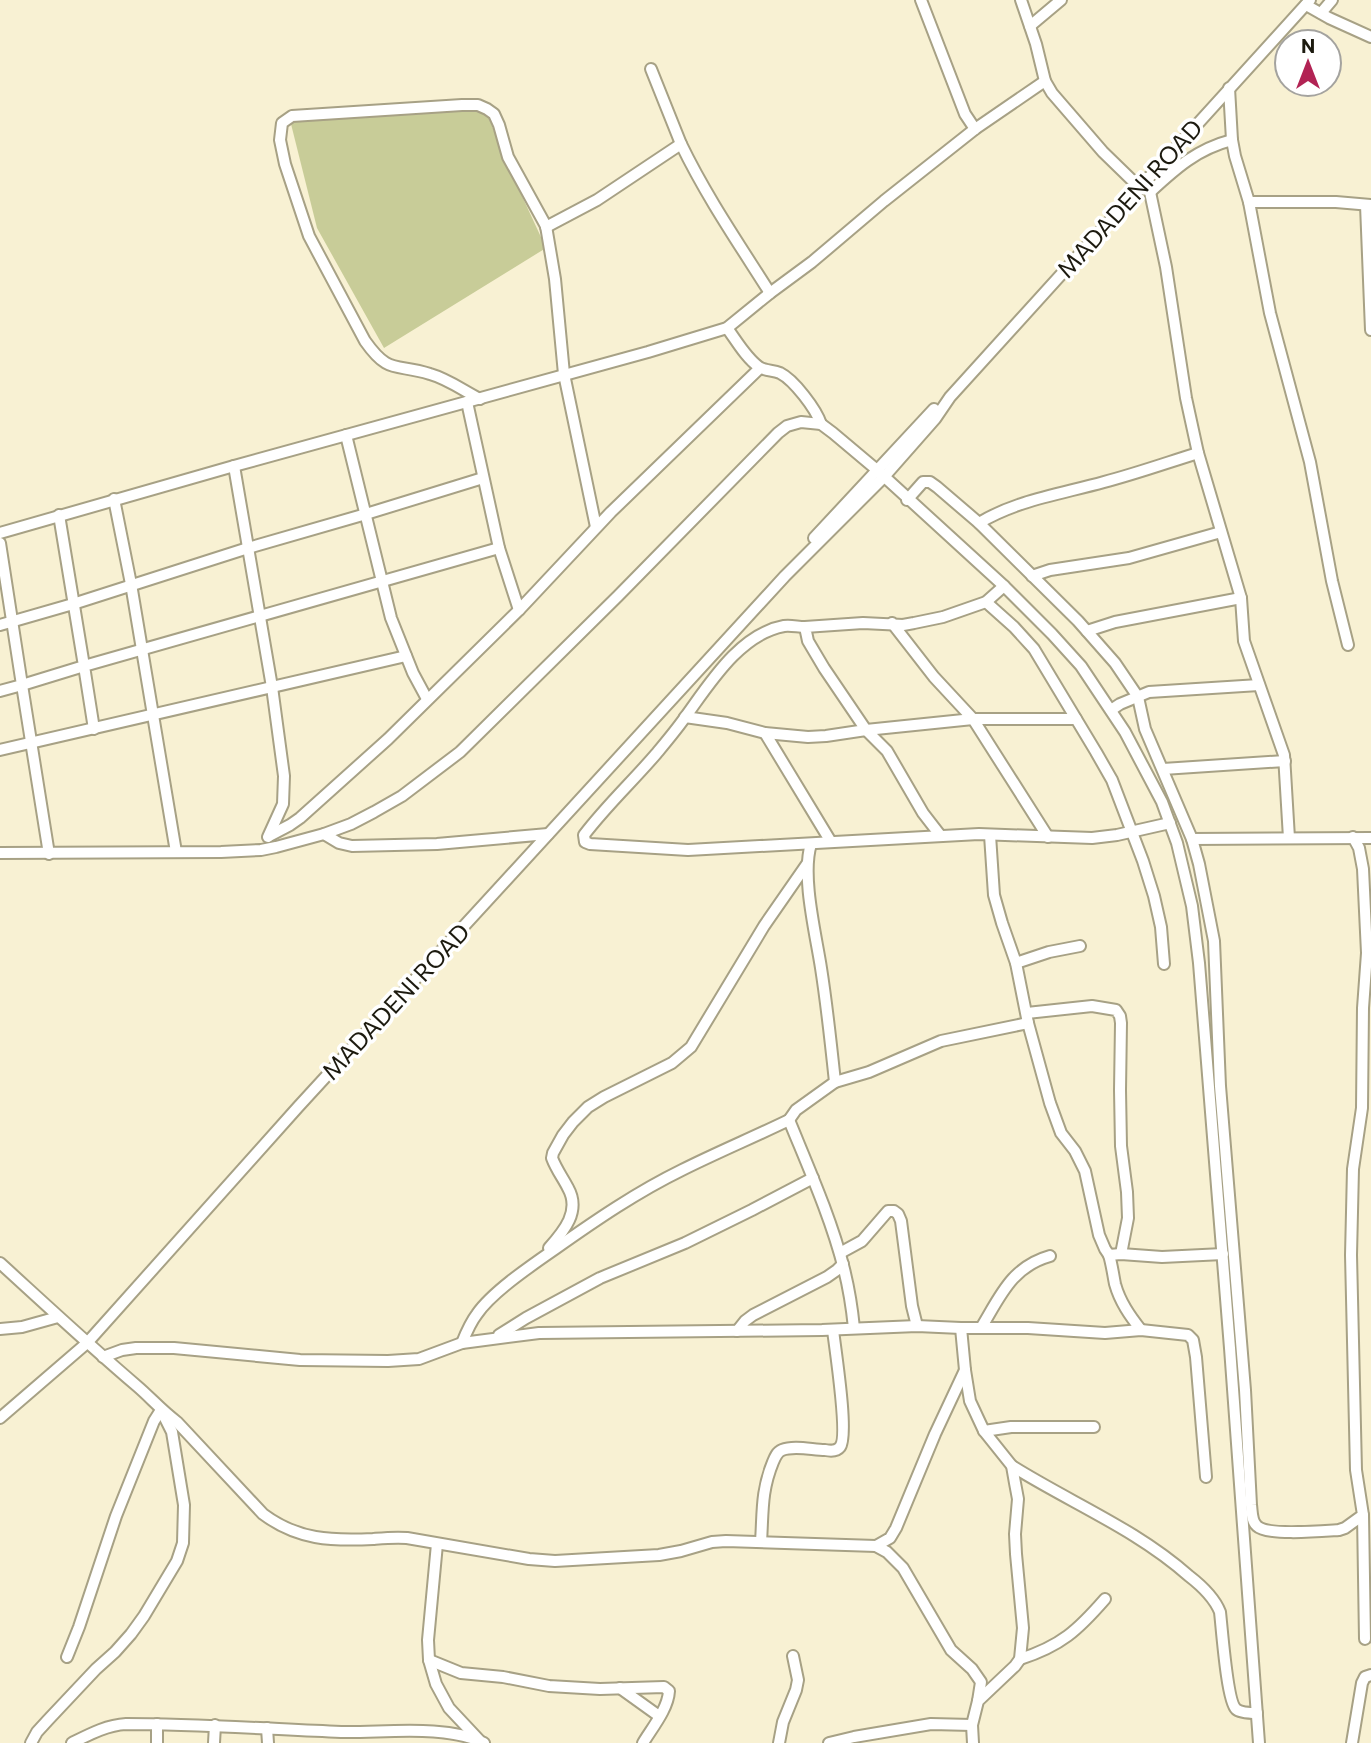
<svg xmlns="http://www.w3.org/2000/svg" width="1371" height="1743" font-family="Commissioner,sans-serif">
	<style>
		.green { fill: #c8cc98 }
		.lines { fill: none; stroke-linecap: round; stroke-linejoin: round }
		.minor-casing { stroke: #a7a185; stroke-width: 14 }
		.minor { stroke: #fff; stroke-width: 10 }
		.labels { text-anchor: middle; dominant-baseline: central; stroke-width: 7; stroke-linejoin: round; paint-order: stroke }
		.street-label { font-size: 24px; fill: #1c1a0f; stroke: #fff }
	</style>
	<rect width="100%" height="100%" fill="#f8f1d3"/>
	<polygon class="green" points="479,109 489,118 504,157 546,248 384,348 317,228 290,120"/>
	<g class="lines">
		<defs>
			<g id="minor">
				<polyline points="921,0 965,114 975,129"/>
				<polyline points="1021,0 1036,44 1045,81 1052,93 1103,152 1139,187"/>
				<polyline points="1306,5 1329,18 1371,37"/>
				<polyline points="1321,13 1332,0"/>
				<polyline points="1030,26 1061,0"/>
				<polyline points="651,69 681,144"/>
				<polyline points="1229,88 1232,140 1235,156 1249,202 1270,313 1310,462 1332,581 1348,645"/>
				<polyline points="1147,178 1166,267 1186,398 1198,453 1241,598 1244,641 1284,755 1289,838"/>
				<path d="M1150,192C1176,168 1197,149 1232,140"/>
				<polyline points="1249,202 1336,202 1371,205"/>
				<polyline points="1366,205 1371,330"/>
				<path d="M546,227L597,200L681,144C706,196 739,244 770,293"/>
				<path d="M727,328C736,340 746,358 759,367C765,371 773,370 780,373C794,380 816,409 821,424"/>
				<path d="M480,399C464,391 448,379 430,374C395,363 389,375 365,341L309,236L285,164L280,140L282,123L292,116L462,105H478L487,109L494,114L499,125L508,157L546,226L555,279L564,374L596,527"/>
				<polyline points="467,402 499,548 519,610"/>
				<polyline points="346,435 391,618 413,673 427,699"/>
				<polyline points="234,466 272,687 284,776 283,804 268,837"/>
				<polyline points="114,499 131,584 176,852"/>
				<path d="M907,500L923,482H930L937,487L979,523L1078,621L1115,663L1138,697L1145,729L1192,839L1199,864L1214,941L1220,1086L1245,1390L1251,1505C1252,1511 1251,1521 1257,1526C1267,1536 1323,1531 1339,1530L1345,1528L1363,1515L1356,1470L1351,1255L1353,1169L1362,1108L1363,1008L1367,953L1363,869L1359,848L1353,837"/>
				<path d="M979,523C1017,500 1061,494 1104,482C1135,474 1166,463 1198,453"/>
				<polyline points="0,533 234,466 648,352 727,328 770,293 812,262 884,201 975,129 1045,81"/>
				<polyline points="814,538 934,409"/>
				<polyline points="0,543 22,685 0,691"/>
				<polyline points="1032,576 1050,570 1129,558 1221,532"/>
				<polyline points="986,602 1014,627 1034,649 1096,752 1112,780 1143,861 1154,896 1161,927 1164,964"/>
				<polyline points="892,623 934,677 973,719 1048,837"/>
				<polyline points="0,625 73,604 248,548 366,514 483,478"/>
				<path d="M805,627C798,627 791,625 784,626C740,634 710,683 686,716C677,729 666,742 656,754C632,782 606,806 584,835L585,842L590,844L688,850L979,834L1092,838L1117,835L1170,823"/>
				<polyline points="1087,631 1115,622 1241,598"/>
				<polyline points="1111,710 1120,704 1149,692 1259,685"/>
				<polyline points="685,717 727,723 765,733 808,737 826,736 866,730 973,719 1076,719"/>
				<polyline points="94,729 84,666 499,548"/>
				<polyline points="765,733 831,842"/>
				<polyline points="0,750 406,656"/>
				<polyline points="1163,769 1285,761"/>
				<polyline points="324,834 339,843 352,846 437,844 548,834"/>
				<polyline points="940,835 923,813 887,751 866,730 824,668 808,641 805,627 863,623 903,625 914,623 943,617 986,602 1004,586"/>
				<polyline points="990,835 994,895 1002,923 1016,963 1028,1023 1050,1103 1061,1133 1075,1151 1085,1171 1099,1235 1105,1249 1109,1255 1121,1254 1162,1257 1223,1254"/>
				<polyline points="269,836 290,825 300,818 388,739 519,610 611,512 760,368"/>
				<polyline points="1192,839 1371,838"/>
				<polyline points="0,853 221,852 261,850 276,847 324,834 351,824 374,812 402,796 460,752 618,596 778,433 787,426 801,422 821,424 833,433 877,470 1004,586 1052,634 1081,666 1125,732 1162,802 1177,843 1192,906 1199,963 1230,1348 1259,1743"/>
				<polyline points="49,854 22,685 84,666 59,515"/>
				<polyline points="1016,963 1049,952 1080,946"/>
				<polyline points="1027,1013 1092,1006 1116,1010 1120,1016 1121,1023 1120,1090 1121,1146 1127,1192 1128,1218 1121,1254"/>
				<polyline points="835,1082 869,1072 941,1041 1028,1023"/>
				<path d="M789,1120C809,1169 831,1218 844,1269C849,1289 852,1308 854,1328"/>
				<path d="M549,1248C564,1231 581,1211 568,1188C563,1178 556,1169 552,1158L553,1153L563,1135L573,1122L588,1107L604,1097L672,1063L691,1047L764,926L807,864"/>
				<polyline points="840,1253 862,1241 888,1211 894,1211 898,1214 901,1221 912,1306 917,1326"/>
				<path d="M1109,1255C1112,1265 1113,1274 1115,1284C1120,1302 1130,1316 1141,1330"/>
				<path d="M0,1263C45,1304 90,1346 137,1386C151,1398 161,1410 177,1422L263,1514C298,1540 331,1541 373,1539C385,1538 395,1537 407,1538L529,1559L555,1561L659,1555L681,1551L712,1542L726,1541L876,1546L890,1538L896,1528L935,1434L965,1370"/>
				<path d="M981,1328C1000,1297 1011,1267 1050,1256"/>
				<polyline points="0,1329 22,1327 58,1317"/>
				<polyline points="737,1331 745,1321 753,1315 827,1277 837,1270 843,1264"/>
				<polyline points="499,1335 526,1318 600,1278 685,1243 752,1210 813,1178"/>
				<path d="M462,1343C466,1333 470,1323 477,1314C492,1292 532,1265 555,1249C596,1220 637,1192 682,1170C718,1152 754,1137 789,1120L796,1110L835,1082C831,1044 827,1006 821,968C816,935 801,876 811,844"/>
				<polyline points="103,1357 122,1350 136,1348 174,1348 300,1360 388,1361 419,1359 462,1343 539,1333 822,1330 917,1326 961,1328"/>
				<polyline points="0,1418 87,1343 298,1107 785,576 884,477 935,419 950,397 1310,0"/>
				<polyline points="984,1431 1011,1427 1094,1427"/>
				<path d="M1012,1466C1071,1503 1136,1529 1189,1576C1202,1586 1214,1597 1220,1612C1222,1629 1227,1701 1236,1709C1240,1713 1251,1713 1257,1713"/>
				<polyline points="1363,1515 1365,1639"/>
				<path d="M761,1542C763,1512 761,1491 773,1462C775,1457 777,1452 782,1450C794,1445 813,1450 825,1450C830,1451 837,1451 840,1447C849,1436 835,1348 833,1330"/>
				<polyline points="437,1544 428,1640 429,1660 436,1684 449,1708 479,1740"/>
				<polyline points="876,1546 887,1552 903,1568 951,1650 972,1669 981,1682 978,1701"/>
				<polyline points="67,1657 79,1627 116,1516 154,1421 161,1410"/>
				<path d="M1020,1659C1061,1646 1078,1630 1105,1599"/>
				<path d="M429,1660L461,1673L503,1677L549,1686L600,1689L664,1687L669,1691C668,1709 652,1728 643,1743"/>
				<polyline points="620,1688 659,1716"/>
				<polyline points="267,1728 268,1743"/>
				<polyline points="31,1743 37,1732 48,1720 96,1669 115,1652 131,1634 144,1616 177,1561 183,1543 184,1505 172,1432 163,1414"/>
				<path d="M72,1743C90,1734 107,1725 126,1724C198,1724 269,1729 341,1732C384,1733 445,1724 484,1743"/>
				<polyline points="157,1743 157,1724"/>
				<polyline points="214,1743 215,1725"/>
				<polyline points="779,1743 783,1722 796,1690 798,1680 793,1656"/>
				<polyline points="829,1743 854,1737 931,1724 972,1725"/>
				<polyline points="973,1743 972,1725 978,1701 1015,1666 1020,1659 1023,1628 1016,1554 1015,1534 1018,1499 1015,1483 1012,1466 984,1431 970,1401 965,1370 961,1328 1028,1328 1105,1333 1141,1330 1188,1335 1193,1340 1196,1357 1206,1477"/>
				<polyline points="1352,1743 1362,1683 1365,1677 1371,1675"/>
			</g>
		</defs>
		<use href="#minor" class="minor-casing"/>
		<use href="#minor" class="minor"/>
	</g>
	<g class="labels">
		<g class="street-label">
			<text transform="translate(1129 198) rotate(-48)">MADADENI ROAD</text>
			<text transform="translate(395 1001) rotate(-47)">MADADENI ROAD</text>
		</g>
	</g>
	<g transform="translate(1308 63)"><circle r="33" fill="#ffffff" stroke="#a4a39f" stroke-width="2"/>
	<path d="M0-5L12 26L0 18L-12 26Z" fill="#b22354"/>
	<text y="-10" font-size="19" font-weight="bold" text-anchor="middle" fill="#1c1a0f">N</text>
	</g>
</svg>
